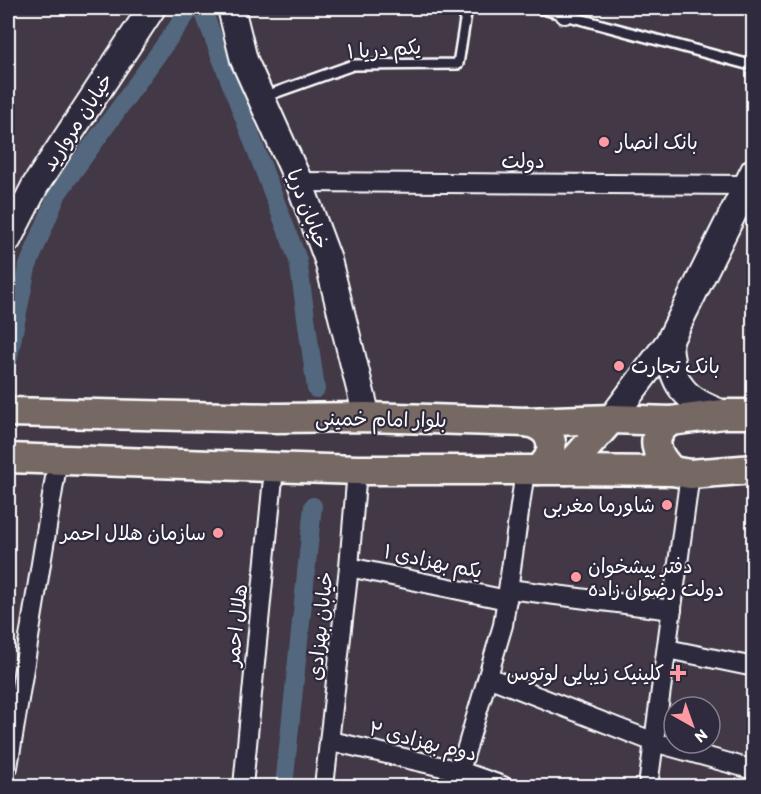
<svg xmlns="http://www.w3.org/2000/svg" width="761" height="794" font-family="Itim,'Playpen Sans Arabic',sans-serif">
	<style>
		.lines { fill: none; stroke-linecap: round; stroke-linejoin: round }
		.canal { stroke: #53677e; stroke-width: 18 }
		.lane-casing { stroke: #fff; stroke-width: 14 }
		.street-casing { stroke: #fff; stroke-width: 22 }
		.secondary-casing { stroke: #fff; stroke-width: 30 }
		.primary-casing { stroke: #fff; stroke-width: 33 }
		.lane { stroke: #2f2a3d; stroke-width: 9 }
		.street { stroke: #2f2a3d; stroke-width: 18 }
		.secondary { stroke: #2f2a3d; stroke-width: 26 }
		.primary { stroke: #766964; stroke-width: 28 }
		.poi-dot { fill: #ff9aa2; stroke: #2f2a3d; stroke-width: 2 }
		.labels { text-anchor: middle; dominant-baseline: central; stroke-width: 4.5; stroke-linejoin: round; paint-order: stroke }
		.street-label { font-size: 20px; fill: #fff; stroke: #2f2a3d }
		.poi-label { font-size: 20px; fill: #fff; stroke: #2f2a3d; text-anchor: start }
	</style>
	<rect width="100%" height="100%" fill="#423846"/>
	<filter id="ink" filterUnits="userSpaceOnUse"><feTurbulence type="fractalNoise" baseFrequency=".0167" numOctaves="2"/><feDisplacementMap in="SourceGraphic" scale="12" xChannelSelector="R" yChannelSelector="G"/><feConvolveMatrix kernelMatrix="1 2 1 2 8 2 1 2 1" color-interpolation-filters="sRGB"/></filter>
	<g filter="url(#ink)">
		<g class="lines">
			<g class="canal">
				<polyline points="202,8 298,260 316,389"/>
				<polyline points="8,361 27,268 58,193 191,8"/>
				<polyline points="284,786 313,506"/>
			</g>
			<defs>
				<g id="lane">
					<polyline points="539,8 754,66"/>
					<polyline points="263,97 353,65 458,64 467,8"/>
				</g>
				<g id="street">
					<polyline points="565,14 566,8"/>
					<polyline points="299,182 747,185"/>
					<polyline points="349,567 507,600"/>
					<polyline points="509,589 672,610"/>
					<polyline points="667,649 754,667"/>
					<polyline points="488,677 654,742 754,770"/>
					<polyline points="331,741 460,771 503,786"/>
					<polyline points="8,767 58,459"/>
					<polyline points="460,771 503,625 525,471"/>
					<polyline points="243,786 274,468"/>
					<polyline points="324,786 349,567 357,470"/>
					<polyline points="648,786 690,474"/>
				</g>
				<g id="secondary">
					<polyline points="231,8 244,60 299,182 328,260 367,417"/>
					<polyline points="8,239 35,186 152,8"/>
					<path d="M669,342C671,385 684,400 724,414"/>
					<polyline points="611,419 669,342 754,171"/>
				</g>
				<g id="primary">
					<polyline points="8,412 276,418 367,417 526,422 611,419 671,421 724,414 754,414"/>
					<path d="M671,421C647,436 656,455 672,471"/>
					<path d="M526,422C554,427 560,452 538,470"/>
					<polyline points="8,458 357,470 566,470 672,471 690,474 754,469"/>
					<polyline points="566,470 611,419"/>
				</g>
			</defs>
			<use href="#lane" class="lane-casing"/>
			<use href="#street" class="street-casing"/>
			<use href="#secondary" class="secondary-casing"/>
			<use href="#primary" class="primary-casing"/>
			<use href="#lane" class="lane"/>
			<use href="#street" class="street"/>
			<use href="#secondary" class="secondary"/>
			<use href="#primary" class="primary"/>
		</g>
	</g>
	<g class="poi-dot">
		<circle cx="604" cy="142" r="6"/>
		<circle cx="619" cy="366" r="6"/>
		<circle cx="667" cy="505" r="6"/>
		<circle cx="218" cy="533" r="6"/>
		<circle cx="576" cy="577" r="6"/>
		<path d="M675 664h6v6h6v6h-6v6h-6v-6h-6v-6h6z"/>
	</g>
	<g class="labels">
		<g class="street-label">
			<text transform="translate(384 49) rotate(-4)">یکم دریا ۱</text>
			<text transform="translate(77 122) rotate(-57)">خیابان مروارید</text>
			<text x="523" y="161">دولت</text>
			<text transform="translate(308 209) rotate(69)">خیابان دریا</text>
			<text transform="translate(381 419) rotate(1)">بلوار امام خمینی</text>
			<text transform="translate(433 561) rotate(12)">یکم بهزادی ۱</text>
			<text transform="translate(236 625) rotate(-84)">هلال احمر</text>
			<text transform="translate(320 626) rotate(-84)">خیابان بهزادی</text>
			<text transform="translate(423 741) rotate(14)">دوم بهزادی ۲</text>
		</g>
		<g class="poi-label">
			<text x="616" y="142">بانک انصار</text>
			<text x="631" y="366">بانک تجارت</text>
			<text x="655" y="505" text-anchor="end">شاورما مغربی</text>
			<text x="206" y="533" text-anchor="end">سازمان هلال احمر</text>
			<text x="588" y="566">دفتر پیشخوان<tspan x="588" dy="23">دولت رضوان زاده</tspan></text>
			<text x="664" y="673" text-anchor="end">کلینیک زیبایی لوتوس</text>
		</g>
	</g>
	<rect width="761" height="794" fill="none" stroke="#2f2a3d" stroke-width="30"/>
	<rect x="15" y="15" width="731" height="764" fill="none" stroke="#fff" stroke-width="2" filter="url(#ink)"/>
	<g transform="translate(692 725) rotate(140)"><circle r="28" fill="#2f2a3d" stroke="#827f8b" stroke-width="1.5"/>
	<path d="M0-4.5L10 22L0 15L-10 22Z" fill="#ff9aa2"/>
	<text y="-9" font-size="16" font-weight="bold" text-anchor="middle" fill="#ffffff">N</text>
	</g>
</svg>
